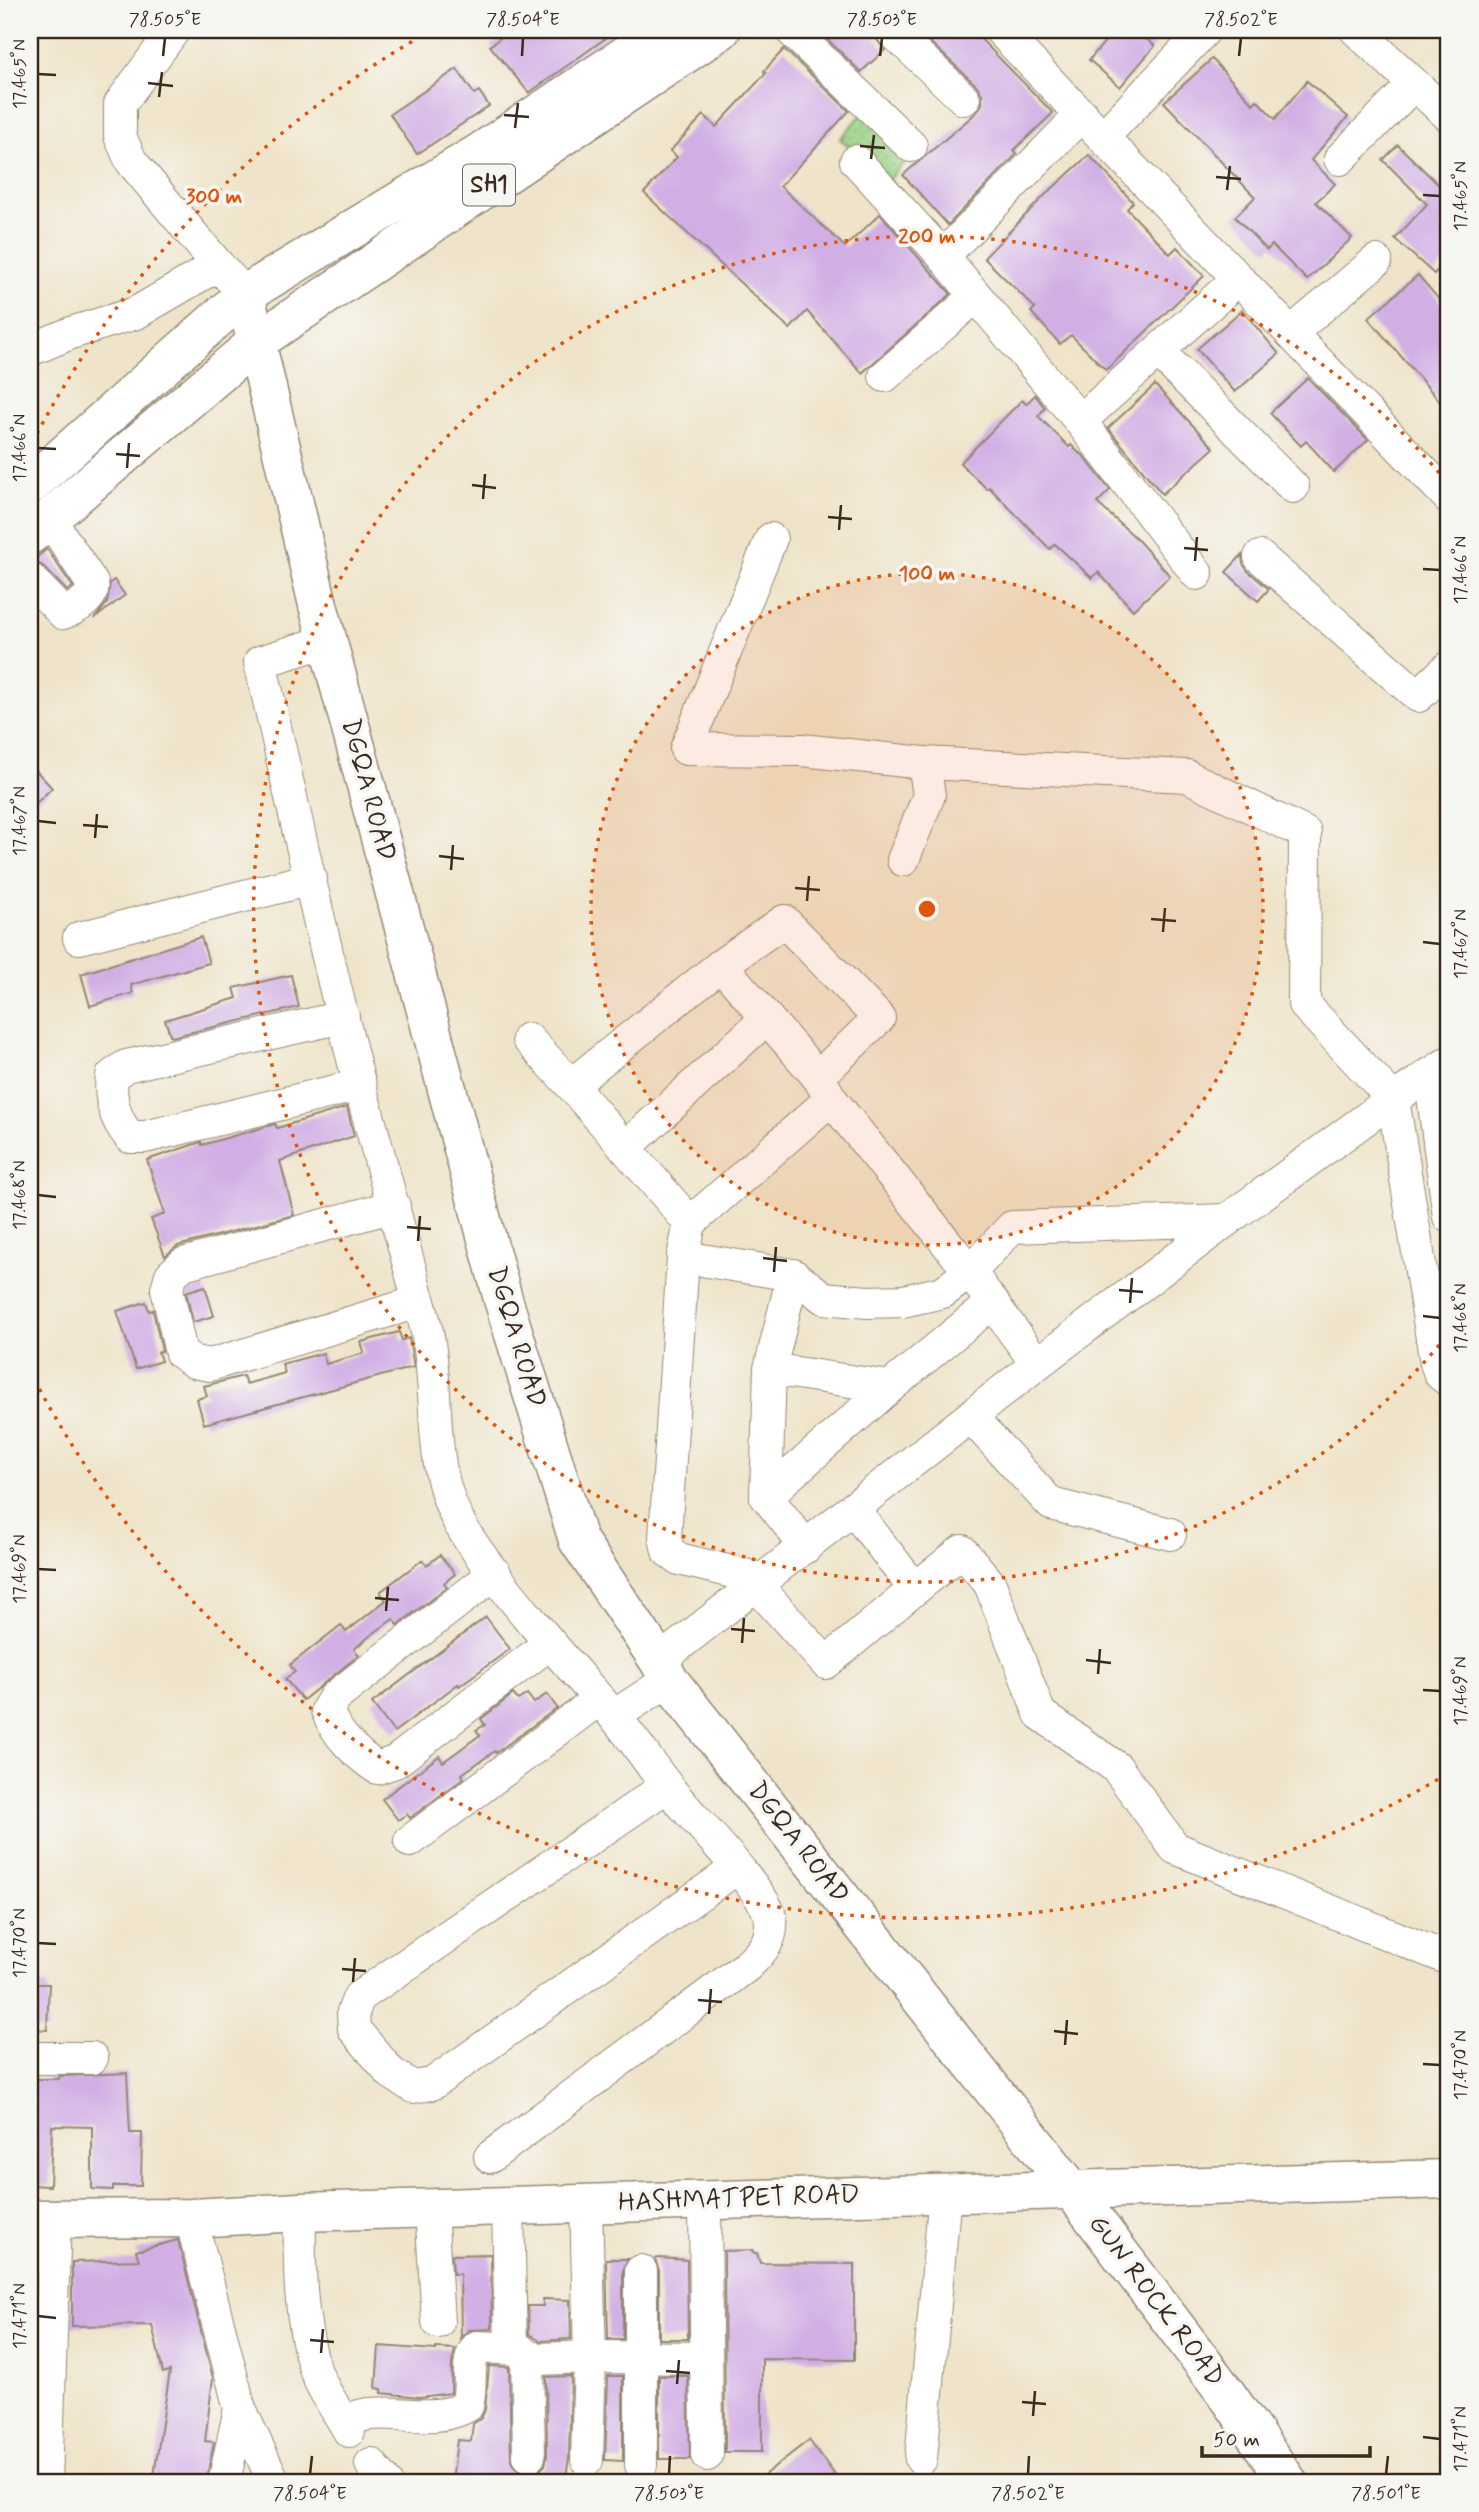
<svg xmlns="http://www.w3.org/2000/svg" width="1479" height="2512" font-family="Mynerve,sans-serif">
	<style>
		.grass { fill: url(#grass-dots); stroke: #6b7e52; stroke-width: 2 }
		.building { fill: #d1afe5 }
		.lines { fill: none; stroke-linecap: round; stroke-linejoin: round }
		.minor-casing { stroke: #958774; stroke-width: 34 }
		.major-casing { stroke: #958774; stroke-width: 41 }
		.minor { stroke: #fff; stroke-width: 32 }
		.major { stroke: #fff; stroke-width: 38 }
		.ticks { fill: none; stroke: #3b2a1e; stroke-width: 2.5 }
		.ring { fill: none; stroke: #df570d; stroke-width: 3.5; stroke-dasharray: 3.5 7 }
		.labels { text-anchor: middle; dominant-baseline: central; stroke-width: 7; stroke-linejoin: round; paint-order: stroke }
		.shield { fill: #f6f6f2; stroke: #73675e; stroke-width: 2 }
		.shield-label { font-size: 24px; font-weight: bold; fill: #3b2a1e }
		.street-label { font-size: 26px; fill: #3b2a1e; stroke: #f6f6f2 }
		.centre { fill: #df570d; stroke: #f6f6f2; stroke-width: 3.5 }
		.ring-label { font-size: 21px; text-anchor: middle; font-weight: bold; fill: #df570d; stroke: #f6f6f2; stroke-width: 7; stroke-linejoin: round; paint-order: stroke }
		.neatline { fill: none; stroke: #3b2a1e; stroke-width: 2.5 }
		.ticks-label { font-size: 18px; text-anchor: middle; fill: #3b2a1e }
	</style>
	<defs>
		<pattern id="grass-dots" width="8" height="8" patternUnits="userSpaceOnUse" patternTransform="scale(1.75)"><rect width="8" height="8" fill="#9bd386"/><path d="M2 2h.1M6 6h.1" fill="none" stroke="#86b573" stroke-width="1.8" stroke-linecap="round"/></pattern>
	</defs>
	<rect width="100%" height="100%" fill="#f6f6f2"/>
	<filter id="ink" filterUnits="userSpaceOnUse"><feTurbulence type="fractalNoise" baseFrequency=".0143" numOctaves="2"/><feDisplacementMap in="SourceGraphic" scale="14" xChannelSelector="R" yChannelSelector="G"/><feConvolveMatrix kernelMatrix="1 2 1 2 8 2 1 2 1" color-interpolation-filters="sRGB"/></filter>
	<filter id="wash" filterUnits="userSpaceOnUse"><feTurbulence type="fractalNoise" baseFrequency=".00686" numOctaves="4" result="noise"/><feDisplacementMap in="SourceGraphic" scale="28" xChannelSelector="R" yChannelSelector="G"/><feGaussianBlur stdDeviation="1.57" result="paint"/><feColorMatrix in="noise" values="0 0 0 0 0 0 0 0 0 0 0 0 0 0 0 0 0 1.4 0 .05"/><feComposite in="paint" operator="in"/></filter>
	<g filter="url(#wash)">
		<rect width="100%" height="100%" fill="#efe4c9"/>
		<polygon class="grass" points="873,102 921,143 889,180 840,139"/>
		<g id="blocks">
			<g class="building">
				<polygon points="510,30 617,30 529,93 490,46"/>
				<polygon points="829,30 873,30 874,36 885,50 861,72 823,35"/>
				<polygon points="917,30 972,30 1053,113 1014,150 1017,154 948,225 903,175 977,112 982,104 982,94 977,86"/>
				<polygon points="1115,30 1135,30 1155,46 1120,87 1089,60"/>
				<polygon points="784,49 849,111 780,186 845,247 880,214 951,294 862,373 807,311 790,329 644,193 677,157 670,151 704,115 716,127 766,73 764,71"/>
				<polygon points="1212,59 1253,104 1257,100 1275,119 1307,81 1348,117 1311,160 1335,184 1316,202 1352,238 1307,280 1272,245 1267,250 1235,217 1255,197 1164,102"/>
				<polygon points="457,69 474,94 479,91 489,106 417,154 390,114"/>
				<polygon points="1398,145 1449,195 1449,257 1434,274 1395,239 1427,204 1383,160"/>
				<polygon points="1089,155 1133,202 1127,209 1170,254 1177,247 1204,276 1106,370 1071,335 1060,344 1031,312 1035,308 984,258 1045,195"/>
				<polygon points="1418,275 1449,311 1449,412 1368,318"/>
				<polygon points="1242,310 1279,354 1235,392 1197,349"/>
				<polygon points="1308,378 1368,440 1334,472 1306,441 1301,446 1270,413"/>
				<polygon points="1155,385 1214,448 1162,494 1108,428"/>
				<polygon points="1035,395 1045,408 1038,416 1069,447 1071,445 1080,454 1081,453 1110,490 1097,503 1136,538 1170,576 1133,610 1098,572 1092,578 1055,544 1050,549 989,487 987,489 960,463 1022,400 1026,404"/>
				<polygon points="47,549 73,587 67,591 43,566 32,561"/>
				<polygon points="1242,555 1243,564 1247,570 1269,589 1258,601 1226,572"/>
				<polygon points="114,580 125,595 94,619 107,603 110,583"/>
				<polygon points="30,764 52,788 30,809"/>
				<polygon points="201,937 209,963 131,985 133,993 90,1006 81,974"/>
				<polygon points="291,975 299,1007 171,1037 165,1020 237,998 234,988"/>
				<polygon points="347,1107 354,1136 280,1161 294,1215 178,1246 165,1256 151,1219 165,1214 147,1160 201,1142 202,1145 275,1124 277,1128"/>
				<polygon points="205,1286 214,1316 193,1322 186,1292"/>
				<polygon points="146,1302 149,1311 153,1310 162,1351 158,1352 161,1361 136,1369 117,1311"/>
				<polygon points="399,1332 402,1340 409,1338 414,1367 204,1424 197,1399 207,1396 204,1386 243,1376 246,1384 285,1373 282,1364 323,1353 326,1364 364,1353 361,1342"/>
				<polygon points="440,1555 455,1574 444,1583 447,1587 398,1625 393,1619 370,1636 354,1649 359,1655 303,1700 285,1679 295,1672 290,1665 341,1625 346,1632 386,1600 380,1592 422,1560 427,1565"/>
				<polygon points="486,1617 510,1649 459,1686 458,1684 394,1732 372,1703"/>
				<polygon points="513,1694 518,1700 527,1694 534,1703 547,1694 557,1708 496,1753 495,1751 462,1774 464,1778 410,1818 407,1814 398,1820 382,1799 439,1756 443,1762 480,1735 476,1730 485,1725 481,1719"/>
				<polygon points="30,1984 49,1984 47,2030 30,2029"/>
				<polygon points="127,2073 130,2133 142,2133 141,2186 113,2186 113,2190 92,2189 92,2127 52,2126 50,2186 30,2185 30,2079 59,2079 59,2076"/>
				<polygon points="178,2240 213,2378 205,2441 214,2442 206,2482 153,2482 170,2371 163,2373 152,2325 72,2326 72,2262 139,2260 136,2251"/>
				<polygon points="753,2250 753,2253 757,2253 760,2263 854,2264 854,2360 762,2359 762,2452 725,2452 724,2251"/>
				<polygon points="491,2254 492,2329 469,2330 461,2338 460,2274 453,2274 452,2255"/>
				<polygon points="659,2258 687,2260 688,2339 659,2339 659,2271 655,2259"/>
				<polygon points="606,2259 628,2259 623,2271 623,2339 608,2339"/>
				<polygon points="543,2299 570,2300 571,2339 540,2341 529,2334 528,2306 543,2306"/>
				<polygon points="379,2346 436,2350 436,2348 455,2349 452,2364 451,2393 420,2397 382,2393 382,2389 376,2388"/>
				<polygon points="489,2366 509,2367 511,2457 514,2466 521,2472 529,2474 539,2471 545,2465 547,2456 546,2377 571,2376 569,2458 565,2482 452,2482 457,2440 471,2441 473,2424 481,2418 485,2410"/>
				<polygon points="608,2376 623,2376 623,2461 605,2460"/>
				<polygon points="659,2376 688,2376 690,2459 659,2459"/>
				<polygon points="809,2440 835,2475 824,2482 755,2482"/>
			</g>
		</g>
	</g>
	<g filter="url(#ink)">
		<use href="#blocks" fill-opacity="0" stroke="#958774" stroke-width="2"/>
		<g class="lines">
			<defs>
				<g id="minor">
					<polyline points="174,30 120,104 120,136 131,161 218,265 245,294"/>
					<polyline points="791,30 911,146"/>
					<polyline points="891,30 964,99"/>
					<polyline points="1000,30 1449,498"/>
					<polyline points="1356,30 1449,116"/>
					<polyline points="1082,114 943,256 1080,421 1197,574"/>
					<polyline points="1104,136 1205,30"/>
					<polyline points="1340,159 1414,84"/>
					<polyline points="856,161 943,256"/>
					<polyline points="1292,332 1376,261"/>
					<polyline points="30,350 71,333 136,313 218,265"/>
					<polyline points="1159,352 1293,487"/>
					<polyline points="885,376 975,297"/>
					<polyline points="1080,421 1238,279"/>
					<polyline points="771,539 686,749 802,750 924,763 1187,776 1305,833 1304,1004 1393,1099 1436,1363 1440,1374 1449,1381"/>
					<polyline points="1260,557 1418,696 1449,667"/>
					<path d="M30,579L63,613C76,609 96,597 92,583L49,518"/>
					<path d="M327,641L260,662C293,803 323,946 360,1086C377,1150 395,1212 412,1276C416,1294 423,1313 427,1332C442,1403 424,1470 467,1536C510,1600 563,1658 614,1716C636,1741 654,1771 676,1797C696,1821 763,1890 770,1916C775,1938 762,1952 747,1966L490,2157"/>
					<polyline points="903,860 929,795 924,763"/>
					<polyline points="79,938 311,879"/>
					<polyline points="721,965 784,921 879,1018 818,1077"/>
					<path d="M343,1017L126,1066L112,1076C109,1098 115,1120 130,1137H145L360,1085"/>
					<polyline points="528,1039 571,1085"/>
					<polyline points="1430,1074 1449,1217"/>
					<polyline points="625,1148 767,1018"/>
					<polyline points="394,1206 183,1264 171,1275 167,1289 181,1353 194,1362 210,1365 418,1302"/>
					<polyline points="690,1223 571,1085 721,965 818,1077 831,1099 690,1223 683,1257 665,1538 668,1551 679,1559 765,1580"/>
					<polyline points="683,1257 793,1275 824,1298 867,1302 903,1301 943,1292 970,1272 831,1099"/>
					<polyline points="1037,1364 970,1272 1012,1227 1227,1220"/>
					<polyline points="770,1369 793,1275"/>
					<polyline points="971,1417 1051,1504 1170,1534"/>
					<polyline points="766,1496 770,1369 890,1387"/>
					<polyline points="806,1547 766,1496 890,1387 993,1302"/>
					<path d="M495,1573L335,1697L327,1710C335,1733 356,1754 377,1768L395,1762L550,1643"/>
					<polyline points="757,1586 826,1663 915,1589 854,1510"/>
					<polyline points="915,1589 962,1551 990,1584 1040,1714 1117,1768 1175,1848 1449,1959"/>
					<polyline points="659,1661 1037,1364 1227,1220 1393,1099 1449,1062"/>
					<polyline points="614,1716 669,1680"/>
					<polyline points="667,1786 359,1997 353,2012 354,2029 391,2073 413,2087 432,2084 737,1868"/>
					<polyline points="410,1841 598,1700"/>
					<polyline points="30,2058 92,2058"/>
					<polyline points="705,2200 707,2455"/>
					<polyline points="586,2204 590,2357 587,2460"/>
					<polyline points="508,2206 511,2348"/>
					<polyline points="431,2208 438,2322"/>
					<path d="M300,2212C299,2265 299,2318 315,2369C322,2391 339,2412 349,2431"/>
					<polyline points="191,2218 240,2409 224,2482"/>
					<polyline points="527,2356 529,2456"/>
					<polyline points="240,2409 274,2482"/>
					<path d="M343,2420C352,2418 361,2415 370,2414C401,2411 438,2423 467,2406C473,2389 465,2360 477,2347L519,2349L527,2356L538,2359L590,2357L706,2358"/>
					<polyline points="921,2459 945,2193"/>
					<polyline points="371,2464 386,2482"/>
					<polyline points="641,2465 641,2271"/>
					<polyline points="46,2482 55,2218"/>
				</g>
				<g id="major">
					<polyline points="245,294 318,605 503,1299 578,1540 659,1661 669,1680 1072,2190 1228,2396 1288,2482"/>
					<polyline points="30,485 245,294 479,153 663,30"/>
					<polyline points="30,535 258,341 721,30"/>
					<polyline points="30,2219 191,2218 300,2212 1449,2179"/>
				</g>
			</defs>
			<use href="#minor" class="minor-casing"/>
			<use href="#major" class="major-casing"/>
			<use href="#minor" class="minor"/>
			<use href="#major" class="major"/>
		</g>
	</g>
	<path class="ticks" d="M163,56L165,38M522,56L523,38M880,56L882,38M1239,56L1241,38M38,74L56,75M148,83L173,86M159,97L162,72M504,115L529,117M515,128L518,103M860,146L885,148M871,159L874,135M1216,177L1241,179M1227,190L1230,166M1423,195L1440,196M38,448L56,449M116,454L140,456M127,468L129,443M472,485L496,488M483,499L485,474M828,517L852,519M839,530L841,505M1184,548L1208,550M1195,561L1197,537M1423,569L1440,570M38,821L56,823M83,825L108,827M95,838L97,814M439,856L464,859M451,870L453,845M795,888L820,890M807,901L809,876M1151,919L1176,921M1163,932L1165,908M1423,942L1440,944M38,1195L56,1197M407,1227L431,1229M418,1241L420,1216M763,1258L787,1261M774,1272L776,1247M1119,1290L1143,1292M1130,1303L1132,1278M1423,1316L1440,1318M38,1569L56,1570M375,1598L399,1600M386,1611L388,1587M731,1629L755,1631M742,1643L744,1618M1086,1660L1111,1663M1098,1674L1100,1649M1423,1690L1440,1691M38,1943L56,1944M342,1969L366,1971M353,1982L355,1958M698,2000L722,2002M709,2014L711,1989M1054,2031L1078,2034M1065,2045L1067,2020M1423,2064L1440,2065M38,2316L56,2318M310,2340L334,2342M321,2353L323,2329M666,2371L690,2373M677,2384L679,2360M1022,2402L1046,2404M1033,2416L1035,2391M1423,2437L1440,2439M310,2474L312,2456M669,2474L670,2456M1028,2474L1029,2456M1386,2474L1388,2456"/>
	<circle cx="927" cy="909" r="336" fill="#df570d" fill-opacity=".12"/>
	<g class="ring">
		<circle cx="927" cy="909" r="336"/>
		<path d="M1446 1337A673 673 0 1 1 1446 481"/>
		<path d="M1447 1774A1009 1009 0 0 1 32 1375M32 443A1009 1009 0 0 1 430 31"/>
	</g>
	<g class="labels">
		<rect class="shield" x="463" y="164.5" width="52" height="41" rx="5"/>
		<g class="shield-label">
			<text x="489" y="185">SH1</text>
		</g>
		<g class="street-label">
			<text transform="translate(368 790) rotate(75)">DGQA ROAD</text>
			<text transform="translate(516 1337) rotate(73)">DGQA ROAD</text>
			<text transform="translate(798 1843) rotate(52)">DGQA ROAD</text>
			<text transform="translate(739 2199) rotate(-2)">HASHMATPET ROAD</text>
			<text transform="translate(1156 2301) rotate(53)">GUN ROCK ROAD</text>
		</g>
	</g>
	<circle cx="927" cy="909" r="10" class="centre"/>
	<g class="ring-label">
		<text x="214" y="203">300 m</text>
		<text x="927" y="243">200 m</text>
		<text x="927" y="580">100 m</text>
	</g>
	<rect width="1479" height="2512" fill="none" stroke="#f6f6f2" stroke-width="77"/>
	<path d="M1202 2446v10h168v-10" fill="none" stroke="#3b2a1e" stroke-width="3.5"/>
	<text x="1213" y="2446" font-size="21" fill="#3b2a1e" stroke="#f6f6f2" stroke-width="5" paint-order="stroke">50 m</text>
	<rect x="38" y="38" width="1402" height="2436" class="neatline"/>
	<g class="ticks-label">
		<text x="165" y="25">78.505°E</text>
		<text x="523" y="25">78.504°E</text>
		<text x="882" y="25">78.503°E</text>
		<text x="1241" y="25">78.502°E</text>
		<text transform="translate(19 74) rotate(-90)" y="6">17.465°N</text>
		<text transform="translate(1460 196) rotate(-90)" y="6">17.465°N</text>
		<text transform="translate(19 448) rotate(-90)" y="6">17.466°N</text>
		<text transform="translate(1460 570) rotate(-90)" y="6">17.466°N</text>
		<text transform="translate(19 821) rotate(-90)" y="6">17.467°N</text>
		<text transform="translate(1460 944) rotate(-90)" y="6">17.467°N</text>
		<text transform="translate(19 1195) rotate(-90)" y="6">17.468°N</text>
		<text transform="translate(1460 1318) rotate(-90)" y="6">17.468°N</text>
		<text transform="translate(19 1569) rotate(-90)" y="6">17.469°N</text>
		<text transform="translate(1460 1691) rotate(-90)" y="6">17.469°N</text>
		<text transform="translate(19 1943) rotate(-90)" y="6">17.470°N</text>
		<text transform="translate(1460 2065) rotate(-90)" y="6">17.470°N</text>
		<text transform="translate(19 2316) rotate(-90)" y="6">17.471°N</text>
		<text transform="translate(1460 2439) rotate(-90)" y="6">17.471°N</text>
		<text x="310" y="2499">78.504°E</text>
		<text x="669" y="2499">78.503°E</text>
		<text x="1028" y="2499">78.502°E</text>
		<text x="1386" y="2499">78.501°E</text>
	</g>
</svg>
